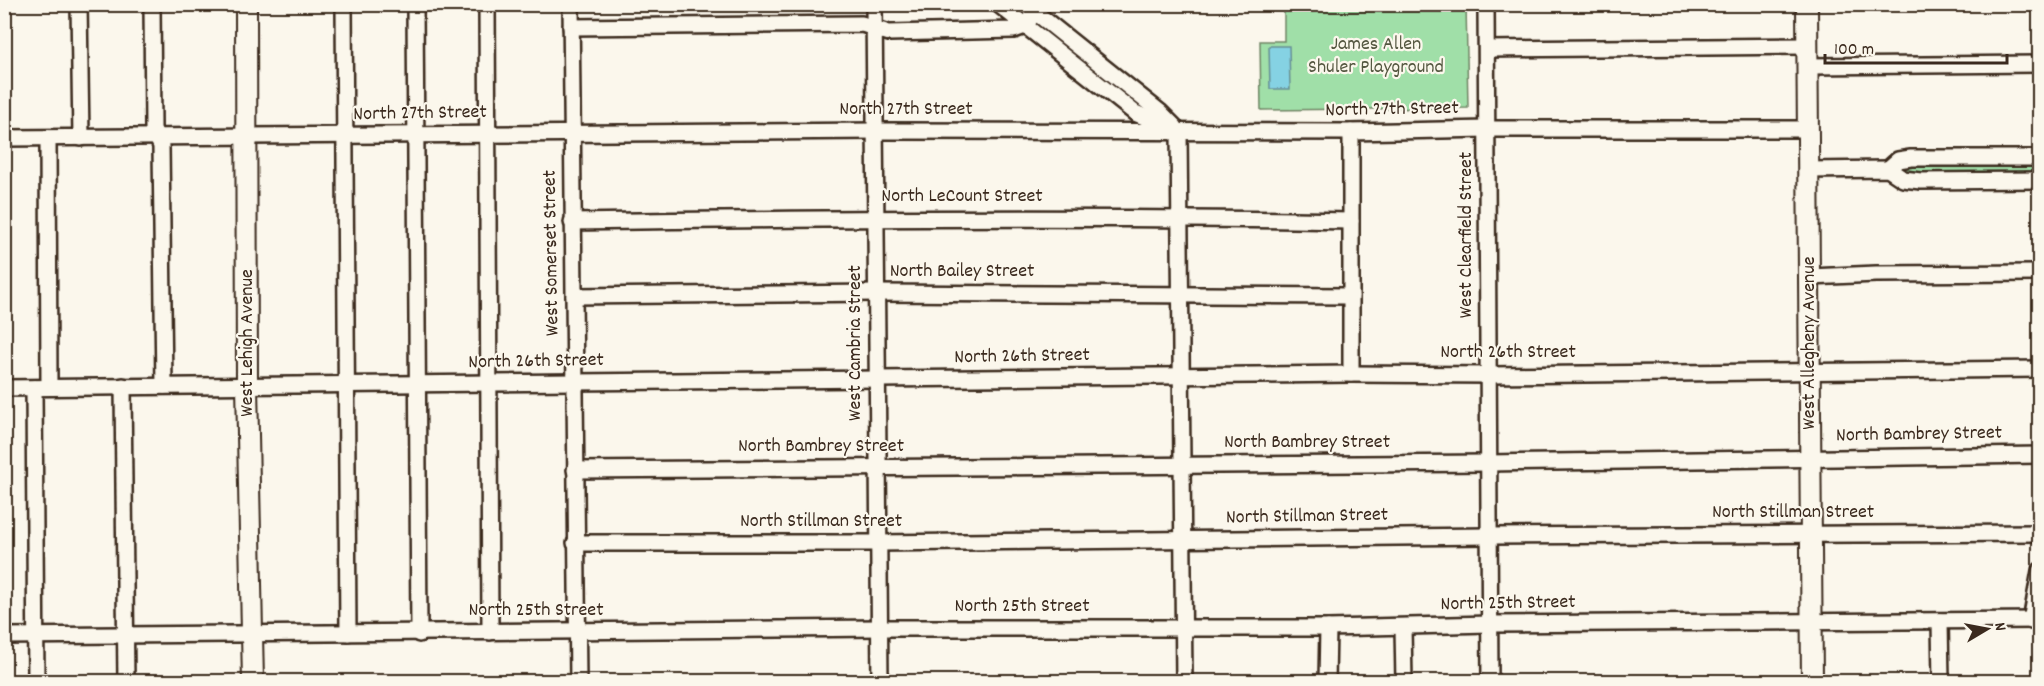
<svg xmlns="http://www.w3.org/2000/svg" width="2044" height="686" font-family="Dekko,sans-serif">
	<style>
		.green { fill: #a0dfa8; stroke: #6e8463; stroke-width: 1.5 }
		.water { fill: #85d2e3; stroke: #678f94; stroke-width: 1.5 }
		.lines { fill: none; stroke-linecap: round; stroke-linejoin: round }
		.minor-casing { stroke: #3b2a1e; stroke-width: 20 }
		.major-casing { stroke: #3b2a1e; stroke-width: 24 }
		.minor { stroke: #fbf7ec; stroke-width: 15 }
		.major { stroke: #fbf7ec; stroke-width: 20 }
		.labels { text-anchor: middle; dominant-baseline: central; stroke-width: 4.5; stroke-linejoin: round; paint-order: stroke }
		.park-label { font-size: 20px; fill: #545740; stroke: #fbf7ec }
		.street-label { font-size: 20px; fill: #3b2a1e; stroke: #fbf7ec }
	</style>
	<rect width="100%" height="100%" fill="#fbf7ec"/>
	<filter id="ink" filterUnits="userSpaceOnUse"><feTurbulence type="fractalNoise" baseFrequency=".0167" numOctaves="2"/><feDisplacementMap in="SourceGraphic" scale="12" xChannelSelector="R" yChannelSelector="G"/><feConvolveMatrix kernelMatrix="1 2 1 2 8 2 1 2 1" color-interpolation-filters="sRGB"/></filter>
	<g filter="url(#ink)">
		<g class="green">
			<polygon points="1284,5 1466,5 1468,108 1261,110 1260,41 1284,41"/>
			<polygon points="2039,161 2039,172 1910,175 1900,169 1909,163"/>
		</g>
		<polygon class="water" points="1269,46 1289,46 1290,89 1270,89"/>
		<g class="lines">
			<defs>
				<g id="minor">
					<polyline points="79,4 81,138"/>
					<polyline points="152,4 153,129 161,146 164,386"/>
					<polyline points="344,4 348,633"/>
					<polyline points="415,4 419,634"/>
					<polyline points="487,4 490,632"/>
					<polyline points="571,4 578,682"/>
					<polyline points="874,4 880,682"/>
					<polyline points="998,4 1135,113 1171,128"/>
					<polyline points="1025,4 1160,112 1175,127"/>
					<polyline points="1486,4 1490,682"/>
					<polyline points="571,27 862,24 889,33 1014,30 1025,26 1035,12"/>
					<polyline points="1487,49 1808,46"/>
					<polyline points="1808,66 2040,64"/>
					<polyline points="1179,131 1184,682"/>
					<polyline points="1351,132 1351,374"/>
					<polyline points="4,138 876,131 1351,132 1487,129 1808,129"/>
					<polyline points="48,138 49,387"/>
					<polyline points="1888,169 1898,160 1911,158 2040,158"/>
					<polyline points="1808,170 1888,169 1903,179 1921,181 2040,180"/>
					<path d="M572,222C832,218 1091,216 1351,221"/>
					<polyline points="1810,277 1876,274 2040,273"/>
					<polyline points="574,296 877,293 1351,296"/>
					<polyline points="123,386 126,682"/>
					<polyline points="4,388 1351,374 1489,375 2040,369"/>
					<polyline points="34,388 36,682"/>
					<polyline points="575,470 1489,463 2040,455"/>
					<polyline points="575,543 879,543 1489,536 2040,533"/>
					<polyline points="1940,621 1941,682"/>
					<polyline points="2031,621 2040,571"/>
					<polyline points="1403,627 1404,682"/>
					<polyline points="4,636 880,628 1328,628 1490,624 2040,620"/>
					<polyline points="1327,682 1328,628"/>
				</g>
				<g id="major">
					<polyline points="246,4 247,385 253,682"/>
					<polyline points="1807,4 1812,682"/>
				</g>
			</defs>
			<use href="#minor" class="minor-casing"/>
			<use href="#major" class="major-casing"/>
			<use href="#minor" class="minor"/>
			<use href="#major" class="major"/>
		</g>
	</g>
	<g class="labels">
		<g class="park-label">
			<text x="1376" y="45">James Allen<tspan x="1376" dy="23">Shuler Playground</tspan></text>
		</g>
		<g class="street-label">
			<text x="906" y="110">North 27th Street</text>
			<text transform="translate(1392 110) rotate(-1)">North 27th Street</text>
			<text transform="translate(420 114) rotate(-1)">North 27th Street</text>
			<text x="962" y="197">North LeCount Street</text>
			<text transform="translate(1467 235) rotate(-90)">West Clearfield Street</text>
			<text transform="translate(552 253) rotate(-91)">West Somerset Street</text>
			<text x="962" y="272">North Bailey Street</text>
			<text transform="translate(248 343) rotate(-90)">West Lehigh Avenue</text>
			<text transform="translate(856 343) rotate(-90)">West Cambria Street</text>
			<text transform="translate(1810 343) rotate(-90)">West Allegheny Avenue</text>
			<text x="1508" y="353">North 26th Street</text>
			<text transform="translate(1022 357) rotate(-1)">North 26th Street</text>
			<text transform="translate(536 362) rotate(-1)">North 26th Street</text>
			<text transform="translate(1919 435) rotate(-1)">North Bambrey Street</text>
			<text x="1307" y="443">North Bambrey Street</text>
			<text x="821" y="447">North Bambrey Street</text>
			<text x="1793" y="513">North Stillman Street</text>
			<text transform="translate(1307 517) rotate(-1)">North Stillman Street</text>
			<text x="821" y="522">North Stillman Street</text>
			<text transform="translate(1508 604) rotate(-1)">North 25th Street</text>
			<text x="1022" y="607">North 25th Street</text>
			<text x="536" y="611">North 25th Street</text>
		</g>
	</g>
	<rect width="2044" height="686" fill="none" stroke="#fbf7ec" stroke-width="24"/>
	<rect x="12" y="12" width="2020" height="662" fill="none" stroke="#3b2a1e" stroke-width="2" filter="url(#ink)"/>
	<g transform="translate(1987 629) rotate(80)" stroke="#fbf7ec" stroke-width="4.5" paint-order="stroke">
	<path d="M0-4.5L10 22L0 15L-10 22Z" fill="#3b2a1e"/>
	<text y="-9" font-size="16" font-weight="bold" text-anchor="middle" fill="#3b2a1e">N</text>
	</g>
	<path d="M1825 54v9h182v-9" fill="none" stroke="#3b2a1e" stroke-width="3"/>
	<text x="1834" y="54" font-size="18" fill="#3b2a1e" stroke="#fbf7ec" stroke-width="4.5" paint-order="stroke">100 m</text>
</svg>
